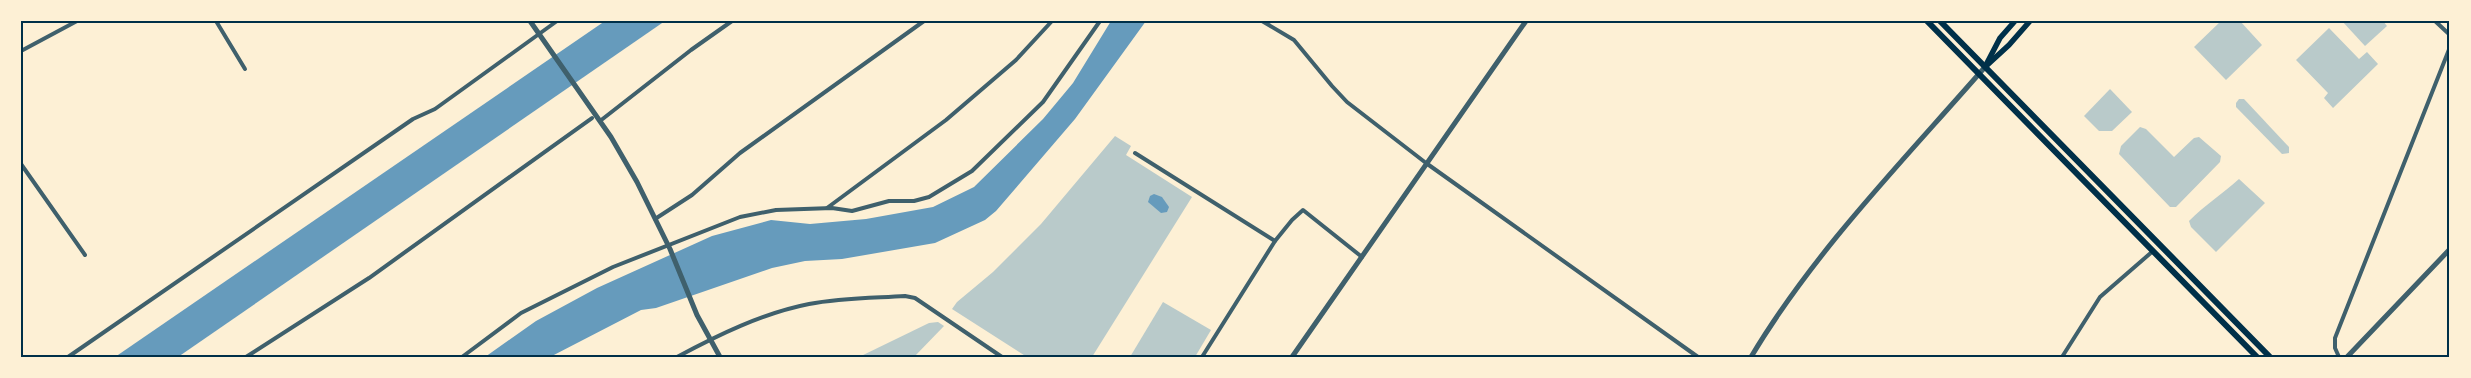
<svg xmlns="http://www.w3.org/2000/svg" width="2471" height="378" font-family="Cabin,sans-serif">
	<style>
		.green { fill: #b9caca }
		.water { fill: #669bbc }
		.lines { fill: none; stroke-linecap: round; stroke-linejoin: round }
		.minor { stroke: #3f606c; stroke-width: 4 }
		.tertiary { stroke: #3f606c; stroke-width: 5 }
		.secondary { stroke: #003049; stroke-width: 5.5 }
		.primary { stroke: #003049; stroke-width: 6 }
		.neatline { fill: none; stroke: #003049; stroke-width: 2 }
	</style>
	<rect width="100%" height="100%" fill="#fdf0d5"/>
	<g class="green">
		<polygon points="2221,21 2240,21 2262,45 2226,80 2194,47"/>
		<polygon points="2342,21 2383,21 2387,26 2365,46"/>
		<polygon points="2329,28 2359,59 2367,52 2378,64 2333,108 2324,98 2328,93 2296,60"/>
		<polygon points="2110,89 2132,112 2112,131 2099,131 2084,116"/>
		<polygon points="2239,99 2244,99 2289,147 2289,153 2282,154 2236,107 2236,103"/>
		<polygon points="2140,127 2146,129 2174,157 2194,138 2199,137 2221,156 2220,162 2176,207 2170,207 2119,154 2121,146"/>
		<polygon points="1115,136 1131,146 1126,155 1192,197 1092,357 1027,357 952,309 957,302 993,272 1041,224"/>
		<path d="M2239,179L2265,203L2216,252L2191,227L2189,221C2205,205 2222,194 2239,179Z"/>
		<polygon points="1163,302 1211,330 1195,357 1130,357"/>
		<polygon points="938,322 944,326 914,357 859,357 929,323"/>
	</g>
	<g class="water">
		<polygon points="605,21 665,21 178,357 115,357"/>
		<polygon points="1111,21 1146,21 1075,119 996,211 985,220 935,243 842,259 805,261 772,268 656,308 641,310 550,357 485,357 536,321 597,288 712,236 771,220 810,224 866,219 933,207 974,187 1043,119 1073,83"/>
		<polygon points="1154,194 1162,197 1169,207 1167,212 1161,213 1148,202 1150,196"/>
	</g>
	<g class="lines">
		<g class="minor">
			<polyline points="216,21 245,69"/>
			<polyline points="1262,21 1294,40 1332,86 1347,102 1426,163 1698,357"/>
			<polyline points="2435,21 2450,35"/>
			<polyline points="21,51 77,21"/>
			<polyline points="600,121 691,50 732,21"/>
			<polyline points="1135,153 1275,241 1292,220 1303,210 1362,257"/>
			<polyline points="21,164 85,255"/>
			<polyline points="827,208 946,120 1016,60 1052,21"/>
			<polyline points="655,219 692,195 740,153 924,21"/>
			<polyline points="68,357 413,119 435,109 557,21"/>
			<polyline points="246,357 369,278 592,118"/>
			<polyline points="462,357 521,313 613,267 740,217 776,210 832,208 852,211 889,201 914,201 929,197 972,171 1043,102 1100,21"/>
			<path d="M677,357C718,335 763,313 809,304C840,298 873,298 905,296L915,298L1002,357"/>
			<polyline points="1202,357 1275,241"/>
			<polyline points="2062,357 2100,297 2153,251"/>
			<polyline points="2339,357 2335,348 2335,338 2450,47"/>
		</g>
		<g class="tertiary">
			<polyline points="530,21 611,137 637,182 670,249 697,315 720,357"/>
			<polyline points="1292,357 1526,21"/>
			<path d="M1751,357C1815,250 1904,160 1985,67"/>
			<polyline points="2347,357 2450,249"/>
		</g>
		<g class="secondary">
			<polyline points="1987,63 2000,38 2015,21"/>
			<polyline points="1985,67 2009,45 2030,21"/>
		</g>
		<g class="primary">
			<polyline points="1927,21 2257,357"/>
			<polyline points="1940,21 2270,357"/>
		</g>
	</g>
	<rect width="2471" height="378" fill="none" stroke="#fdf0d5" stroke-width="45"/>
	<rect x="22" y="22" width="2426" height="334" class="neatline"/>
</svg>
